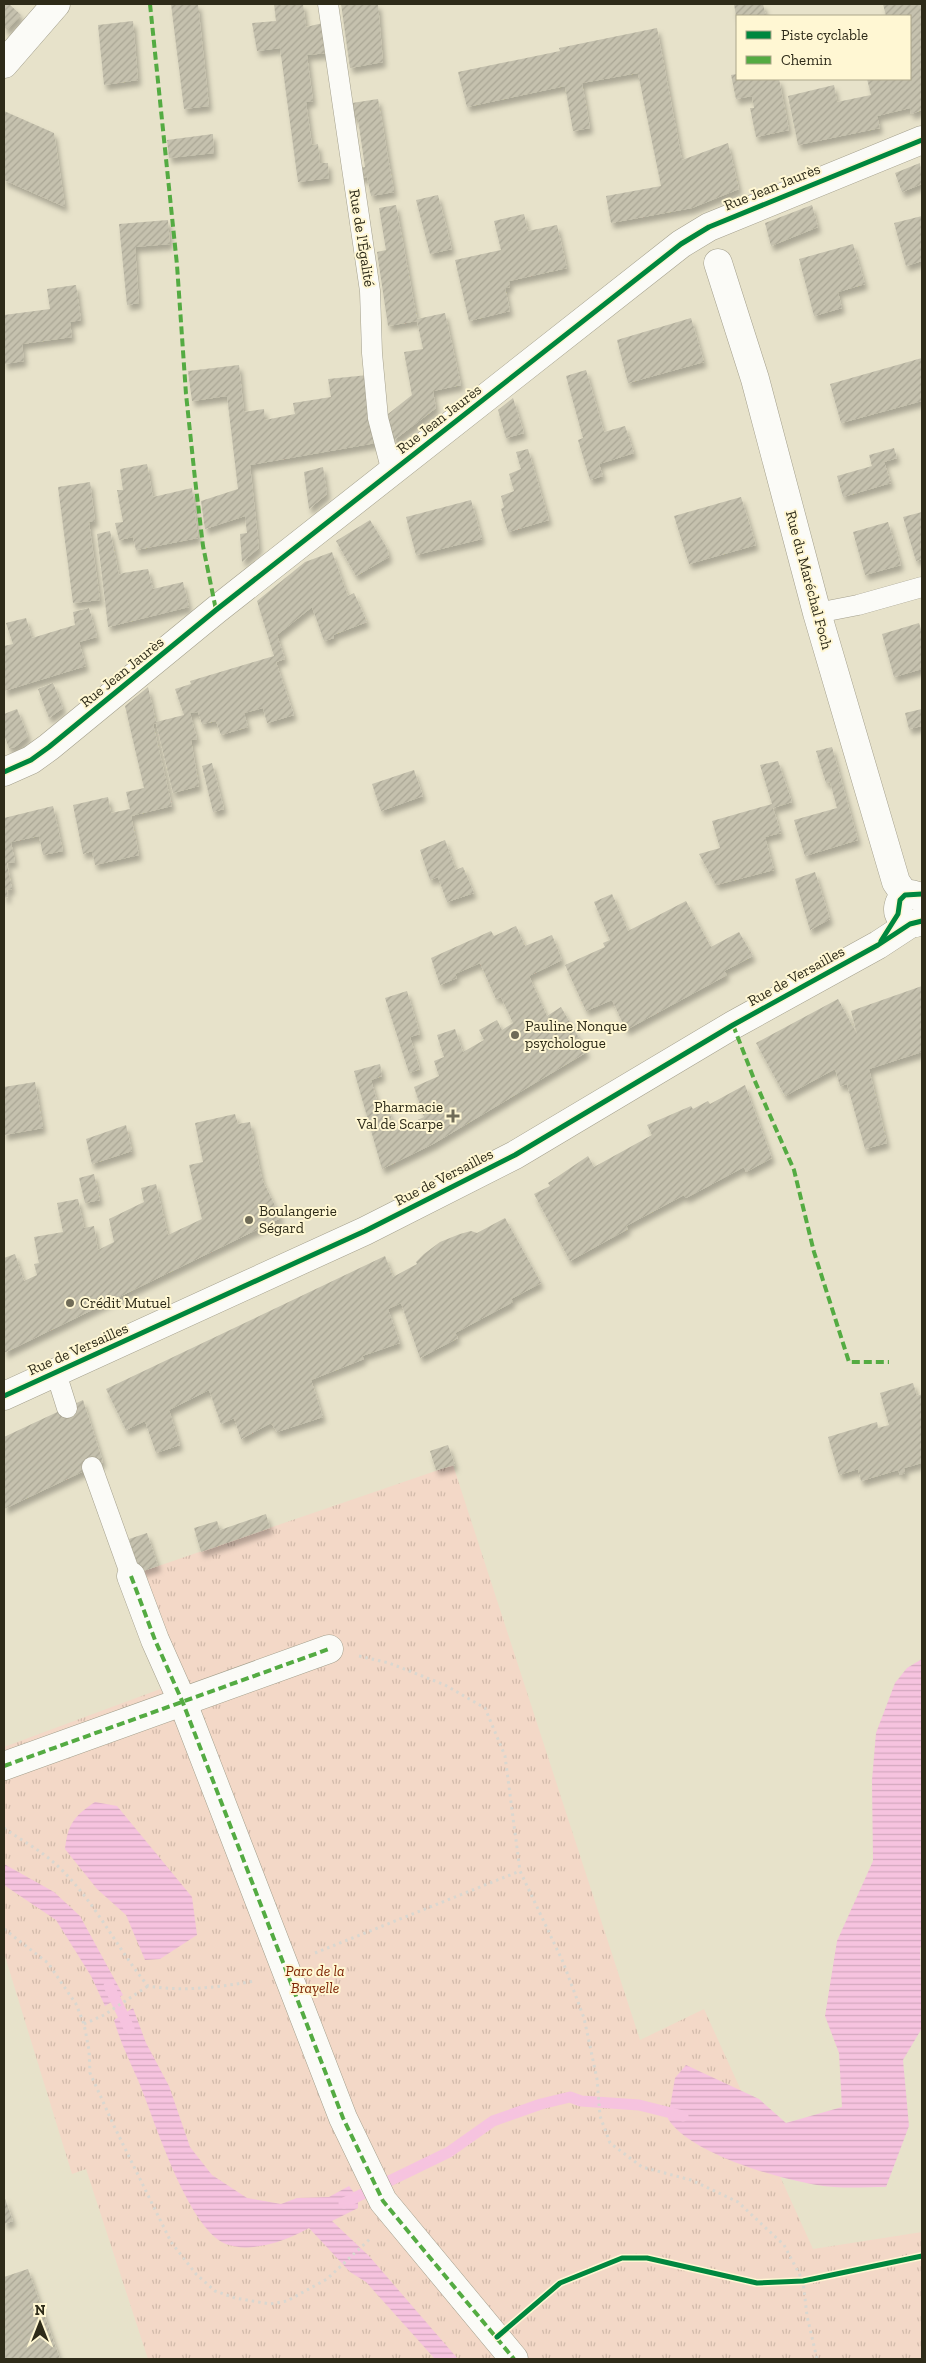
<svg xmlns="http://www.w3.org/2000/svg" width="926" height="2363" font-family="'Zilla Slab',serif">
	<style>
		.park { fill: url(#park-tufts) }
		.water { fill: url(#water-rules) }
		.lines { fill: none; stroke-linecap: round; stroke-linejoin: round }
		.stream { stroke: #f6c3df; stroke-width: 11 }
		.building { fill: url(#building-hatch); filter: url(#shadow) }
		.service-casing { stroke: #a39f8c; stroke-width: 21 }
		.pedestrian-casing { stroke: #a39f8c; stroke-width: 29 }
		.minor-casing { stroke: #a39f8c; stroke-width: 29 }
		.tertiary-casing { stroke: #a39f8c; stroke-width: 29 }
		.path { stroke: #d9d7d0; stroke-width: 3; stroke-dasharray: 2.5 4; stroke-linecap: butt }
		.service { stroke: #fbfbf7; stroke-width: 20 }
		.pedestrian { stroke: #fbfbf7; stroke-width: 28 }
		.minor { stroke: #fbfbf7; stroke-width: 28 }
		.tertiary { stroke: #fbfbf7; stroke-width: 28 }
		.quiet { stroke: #54ab42; stroke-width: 4; stroke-dasharray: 8 4; stroke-linecap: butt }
		.cycleway-casing { stroke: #fff7d3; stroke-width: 8 }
		.cycleway { stroke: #00873e; stroke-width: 5 }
		.poi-dot { fill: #6f6b57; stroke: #fff7d3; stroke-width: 2 }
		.labels { text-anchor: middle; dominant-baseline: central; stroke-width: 4; stroke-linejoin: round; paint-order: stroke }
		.street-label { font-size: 15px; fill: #2e2b19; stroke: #fff7d3 }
		.poi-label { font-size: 15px; fill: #2e2b19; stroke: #fff7d3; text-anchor: start }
		.park-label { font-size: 15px; font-style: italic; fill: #7f2607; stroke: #fff7d3 }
	</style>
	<defs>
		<pattern id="park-tufts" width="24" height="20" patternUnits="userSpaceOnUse" patternTransform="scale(1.25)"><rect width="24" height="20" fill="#f3d8c7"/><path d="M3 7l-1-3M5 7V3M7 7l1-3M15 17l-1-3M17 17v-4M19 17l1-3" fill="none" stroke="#d1baaa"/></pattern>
		<pattern id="water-rules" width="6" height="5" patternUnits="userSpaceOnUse" patternTransform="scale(1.25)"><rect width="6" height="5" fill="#f6c3df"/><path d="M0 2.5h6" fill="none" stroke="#d3a8bf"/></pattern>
		<pattern id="building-hatch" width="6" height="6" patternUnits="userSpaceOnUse" patternTransform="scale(1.25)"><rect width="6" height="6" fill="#c5c1ae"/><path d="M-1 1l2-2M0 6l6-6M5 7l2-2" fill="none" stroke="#aaa695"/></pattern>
		<filter id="shadow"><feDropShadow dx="3" dy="5.5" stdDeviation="2.5" flood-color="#0004"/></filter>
	</defs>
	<rect width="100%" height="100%" fill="#e7e2ca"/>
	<polygon class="park" points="453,1465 640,2040 704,2009 813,2249 922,2232 922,2359 148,2359 86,2169 72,2174 4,1953 4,1747 163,1688 141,1572"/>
	<g class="water">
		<path d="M922,1659V1944L920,1949L922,2028L903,2060L909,2126L886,2187C864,2187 839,2189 817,2185C776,2178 691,2154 668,2119L675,2078L686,2065L759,2099L786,2123L842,2107L839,2053L825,2016L837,1941L873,1861L872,1780L876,1733L895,1683L907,1668Z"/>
		<path d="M95,1802L117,1806L192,1897L197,1935L160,1959L145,1960L126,1915L97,1889L65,1849C68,1824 74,1816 95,1802Z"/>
		<polygon points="4,1864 54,1892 80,1916 123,1995 105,2006 91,1976 56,1920 4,1885"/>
		<path d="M133,2008L146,2043L169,2086L190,2147L212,2175L247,2198L281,2204L297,2198L329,2197L349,2186L358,2198V2208L332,2221L369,2256L458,2359H435L366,2282L350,2272L309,2228C288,2240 251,2254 226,2244C187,2228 154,2118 138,2080C129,2060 120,2041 114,2020Z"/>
	</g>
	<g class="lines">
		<g class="stream">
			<polyline points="109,1986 129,2028"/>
			<polyline points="344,2203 449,2152 493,2121 541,2104 570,2097 581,2101 639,2105 683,2116"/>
		</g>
	</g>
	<g class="building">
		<polygon points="4,4 9,4 21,15 7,30 4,27"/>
		<polygon points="171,4 198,4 209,106 184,109"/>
		<polygon points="274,4 303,4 306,27 323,23 328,53 307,55 313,101 306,102 312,145 318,144 320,163 328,163 329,178 298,182 280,48 257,51 252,23 276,21"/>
		<polygon points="341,4 378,4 383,62 350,68"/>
		<polygon points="734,4 763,4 766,16 736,16"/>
		<polygon points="883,4 922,4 922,110 911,114 910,108 877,116 880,128 798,145 788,96 834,85 837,102 871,95 867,79 910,79 910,16 886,16"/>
		<polygon points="133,21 138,80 104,85 98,25"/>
		<polygon points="657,28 682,160 728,143 739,189 692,208 611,223 606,196 661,186 638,73 582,83 590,128 573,131 565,86 467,107 458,72 560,51 559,48"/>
		<polygon points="737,74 737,79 779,79 789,130 756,137 750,108 754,108 752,96 736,99 731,75"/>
		<polygon points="378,99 394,192 371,196 367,177 359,178 358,168 365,167 358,119 354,119 352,103"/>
		<polygon points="4,111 54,133 65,207 4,180"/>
		<polygon points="213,134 214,153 169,158 167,140"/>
		<polygon points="920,163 922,184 902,192 895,173"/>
		<polygon points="438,195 452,249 430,254 416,200"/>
		<polygon points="396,205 417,319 445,313 461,385 433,391 436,408 393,441 388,414 412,395 404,352 423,349 417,321 388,326 377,252 386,250 379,208"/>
		<polygon points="812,205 818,227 771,246 765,223"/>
		<polygon points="524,214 528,231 557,225 567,268 509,281 510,287 505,288 510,311 469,321 455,260 501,250 494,221"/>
		<polygon points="922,216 922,261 906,266 894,223"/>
		<polygon points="168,220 170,244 135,247 139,303 127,305 119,224"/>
		<polygon points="853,244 865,284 838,292 842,308 814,316 799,259"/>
		<polygon points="76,285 81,320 70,322 72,337 22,344 24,361 4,364 4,315 50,309 47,289"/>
		<polygon points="691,318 704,362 628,383 617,340"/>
		<polygon points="922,358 922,401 841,423 830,384"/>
		<polygon points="239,365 244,412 264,409 265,420 295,414 293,403 331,397 328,379 368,375 376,443 250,465 259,548 242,562 240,534 247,533 245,516 205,529 201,501 238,489 227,396 192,401 188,371"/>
		<polygon points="586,370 604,432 625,426 634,453 599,464 603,476 590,480 578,440 583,438 566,376"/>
		<polygon points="513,398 524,433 506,438 498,410"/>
		<polygon points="894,448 897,458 884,462 891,483 843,497 837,476 872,466 869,455"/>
		<polygon points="528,449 549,520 508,532 501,509 504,507 501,496 514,491 509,474 521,469 516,452"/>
		<polygon points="147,464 153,497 192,488 198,538 136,550 133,537 119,540 115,523 123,522 117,490 123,490 120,469"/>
		<polygon points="323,467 327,494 309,509 304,472"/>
		<polygon points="90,482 95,522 89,522 100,600 73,603 58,487"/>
		<polygon points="741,497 756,545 689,564 674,516"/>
		<polygon points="471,500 482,539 416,555 406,517"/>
		<polygon points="922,512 922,559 916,561 903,517"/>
		<polygon points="370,520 387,548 389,557 356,576 336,541"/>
		<polygon points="888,522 901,565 865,575 853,532"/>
		<polygon points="110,531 119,575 123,573 148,569 153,589 183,582 189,607 108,627 97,534"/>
		<polygon points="332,552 348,596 354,593 367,622 333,635 334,638 324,641 312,607 277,635 285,659 276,662 294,715 267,723 263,708 244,713 248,727 221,735 216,721 202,724 198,712 190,713 197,739 191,740 199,786 173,793 156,723 153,724 172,806 131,816 139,855 95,865 92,851 83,854 73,805 108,797 111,813 130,809 126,792 144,788 125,706 148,687 156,722 184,715 175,689 191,684 190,681 274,656 257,601 305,562"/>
		<polygon points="89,608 97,637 79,642 86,666 4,691 4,646 13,644 6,623 26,618 32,638 75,625 73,612"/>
		<polygon points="919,623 922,633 922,669 894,677 882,634"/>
		<polygon points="53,683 63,708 49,718 38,689"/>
		<polygon points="17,709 28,736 15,747 9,748 4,735 4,714"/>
		<polygon points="922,709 922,726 909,729 905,713"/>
		<polygon points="832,747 858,840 805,856 794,820 837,808 830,782 826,783 816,751"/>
		<polygon points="778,761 792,802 773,808 781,833 765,837 774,870 716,885 699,854 720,848 712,821 772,804 760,765"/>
		<polygon points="212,763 224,809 213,812 202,766"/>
		<polygon points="414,770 423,796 381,811 372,784"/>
		<polygon points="53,806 63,851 43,855 39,836 11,842 15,862 7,863 12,889 7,890 8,897 4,898 4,818"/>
		<polygon points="445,840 456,870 463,867 474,893 447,902 438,877 430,880 420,850"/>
		<polygon points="815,872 830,919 810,930 795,879"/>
		<polygon points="612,894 628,931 686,901 711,947 739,932 753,956 724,971 727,975 626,1030 612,1000 586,1011 565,965 605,947 603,943 610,940 594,902"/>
		<polygon points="516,926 525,946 552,935 562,960 529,976 547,1016 561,1007 587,1052 433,1144 382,1169 354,1071 380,1064 382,1076 371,1080 380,1111 387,1107 396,1130 424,1117 414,1087 439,1076 434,1061 444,1057 437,1035 455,1029 463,1052 484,1040 479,1030 497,1020 502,1030 513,1023 501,997 496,999 480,963 455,974 457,978 440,985 431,958 491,931 494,936"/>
		<polygon points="922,986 922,1052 869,1069 887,1143 865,1149 847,1084 840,1086 835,1069 785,1096 756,1043 838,999 857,1034 851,1011"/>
		<polygon points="407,991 420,1034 410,1037 420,1069 409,1073 385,998"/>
		<polygon points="35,1082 43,1128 4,1135 4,1087"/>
		<polygon points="745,1085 772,1158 746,1172 744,1167 686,1198 684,1195 626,1226 628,1229 570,1261 534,1194 550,1186 548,1183 551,1181 588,1156 594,1167 652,1135 647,1125 691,1106 693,1109 708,1101 710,1104"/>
		<polygon points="235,1114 238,1124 250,1122 262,1179 281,1218 4,1353 4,1258 15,1254 24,1281 37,1275 34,1264 39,1263 34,1237 63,1232 57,1203 78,1199 84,1228 94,1226 98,1250 114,1242 109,1219 144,1202 141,1188 156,1184 168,1235 202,1219 189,1165 203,1162 195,1123"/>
		<polygon points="126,1125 132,1151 92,1164 86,1139"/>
		<polygon points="94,1174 100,1200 85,1203 79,1178"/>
		<polygon points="505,1218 541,1283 511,1299 513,1302 455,1333 458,1338 420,1358 401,1303 388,1309 400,1343 362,1356 364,1359 311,1380 323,1417 277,1432 271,1423 241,1439 234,1418 221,1424 209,1390 169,1410 180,1445 156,1453 145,1421 126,1430 106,1389 385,1256 393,1277 417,1264 416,1262 424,1254 440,1242 460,1234 471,1231 477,1233"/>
		<polygon points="913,1383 917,1396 922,1394 922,1463 904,1468 905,1473 900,1475 898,1470 861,1481 858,1469 839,1475 828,1437 877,1422 878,1428 889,1425 880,1393"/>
		<polygon points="83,1400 103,1462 4,1509 4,1437"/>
		<polygon points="448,1445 455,1465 436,1470 430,1451"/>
		<polygon points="266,1514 270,1528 201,1552 194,1528 217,1521 220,1530"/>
		<polygon points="147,1533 158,1566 140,1572 129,1539"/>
		<polygon points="4,2196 13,2221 4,2224"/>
		<polygon points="28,2269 60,2359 4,2359 4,2277"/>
	</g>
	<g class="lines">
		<defs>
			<g id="service">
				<polyline points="328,4 370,291 372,353 378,418 392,472"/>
				<polyline points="817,613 858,605 922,587"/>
				<polyline points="56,1373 67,1408"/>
				<polyline points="92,1467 131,1576"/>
			</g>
			<g id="pedestrian">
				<polyline points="131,1576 155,1640 183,1703 343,2118 383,2201 514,2359"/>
				<polyline points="4,1766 329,1649"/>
			</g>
			<g id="minor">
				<polyline points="4,64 56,4"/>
				<polyline points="718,263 755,379 817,613 896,882 905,895"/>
				<polyline points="4,772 31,760 49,747 216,610 681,244 709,227 922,140"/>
			</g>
			<g id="tertiary">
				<path d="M922,897L911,894L905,895C889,910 903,930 922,921"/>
				<polyline points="4,1396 365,1231 515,1155 733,1025 878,945 910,924"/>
			</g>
		</defs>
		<use href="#service" class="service-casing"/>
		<use href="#pedestrian" class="pedestrian-casing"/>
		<use href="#minor" class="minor-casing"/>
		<use href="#tertiary" class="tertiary-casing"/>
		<g class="path">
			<polyline points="359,1656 389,1663 445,1685 485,1708 505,1756 520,1871 563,1962 584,2018 597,2079 600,2116 610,2143 642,2167 691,2180 738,2202 784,2245 803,2281 807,2316 817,2359"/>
			<path d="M4,1828C19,1839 37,1848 52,1861C92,1895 115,1946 148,1986C184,1992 219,1987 255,1981"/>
			<polyline points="4,1929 48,1963 76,2004 84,2024 89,2050 90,2073 114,2126 171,2242 196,2274 215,2291 235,2298 270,2304 287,2301 327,2279 372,2237"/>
			<polyline points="315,1953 520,1871"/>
			<polyline points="84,2024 104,2015 148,1986"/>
		</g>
		<use href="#service" class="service"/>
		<use href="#pedestrian" class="pedestrian"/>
		<use href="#minor" class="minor"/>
		<use href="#tertiary" class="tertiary"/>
		<g class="quiet">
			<polyline points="150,4 177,265 186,394 195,479 203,546 216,610"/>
			<polyline points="733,1025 754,1079 794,1170 814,1252 849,1362 889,1362"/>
			<polyline points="131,1576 155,1640 183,1703 343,2118 383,2201 514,2359"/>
			<polyline points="4,1766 329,1649"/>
		</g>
		<defs>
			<g id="cycleway">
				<polyline points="4,772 31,760 49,747 216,610 681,244 709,227 922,140"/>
				<polyline points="881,941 898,914 900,900 905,895 922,894"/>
				<polyline points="4,1396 365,1231 515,1155 733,1025 878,945 910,924 922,921"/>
				<polyline points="497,2337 560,2283 622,2258 647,2258 757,2283 803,2281 922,2256"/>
			</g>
		</defs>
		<use href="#cycleway" class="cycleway-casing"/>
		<use href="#cycleway" class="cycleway"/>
	</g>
	<g class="poi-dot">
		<circle cx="515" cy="1035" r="5"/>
		<path d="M450.5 1108.5h5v5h5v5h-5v5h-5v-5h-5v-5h5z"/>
		<circle cx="249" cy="1220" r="5"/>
		<circle cx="70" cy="1303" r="5"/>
	</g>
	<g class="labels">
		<g class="street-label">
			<text transform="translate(772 187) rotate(-22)">Rue Jean Jaurès</text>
			<text transform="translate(362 238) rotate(81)">Rue de l'Égalité</text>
			<text transform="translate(439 419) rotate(-38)">Rue Jean Jaurès</text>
			<text transform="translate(809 580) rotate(75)">Rue du Maréchal Foch</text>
			<text transform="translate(122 672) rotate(-39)">Rue Jean Jaurès</text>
			<text transform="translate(796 976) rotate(-29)">Rue de Versailles</text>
			<text transform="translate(444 1177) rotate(-27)">Rue de Versailles</text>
			<text transform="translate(78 1349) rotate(-24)">Rue de Versailles</text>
		</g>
		<g class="poi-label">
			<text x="525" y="1026">Pauline Nonque<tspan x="525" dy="17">psychologue</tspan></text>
			<text x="443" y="1107" text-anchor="end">Pharmacie<tspan x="443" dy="17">Val de Scarpe</tspan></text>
			<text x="259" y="1211">Boulangerie<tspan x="259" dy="17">Ségard</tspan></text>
			<text x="80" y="1303">Crédit Mutuel</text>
		</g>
		<g class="park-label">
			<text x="315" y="1971">Parc de la<tspan x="315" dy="17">Brayelle</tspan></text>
		</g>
	</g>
	<rect width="926" height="2363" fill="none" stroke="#2e2b19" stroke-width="10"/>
	<rect x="736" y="15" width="175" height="65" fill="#fff7d3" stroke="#aba589"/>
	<rect x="746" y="31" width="25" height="8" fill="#00873e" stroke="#aba589"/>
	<text x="781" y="40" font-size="15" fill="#2e2b19">Piste cyclable</text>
	<rect x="746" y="56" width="25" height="8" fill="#54ab42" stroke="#aba589"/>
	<text x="781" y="65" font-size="15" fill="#2e2b19">Chemin</text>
	<g transform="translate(40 2323)" stroke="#fff7d3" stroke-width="4" paint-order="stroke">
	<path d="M0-4L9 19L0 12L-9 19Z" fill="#2e2b19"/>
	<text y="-8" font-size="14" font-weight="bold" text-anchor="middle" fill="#2e2b19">N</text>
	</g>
</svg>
